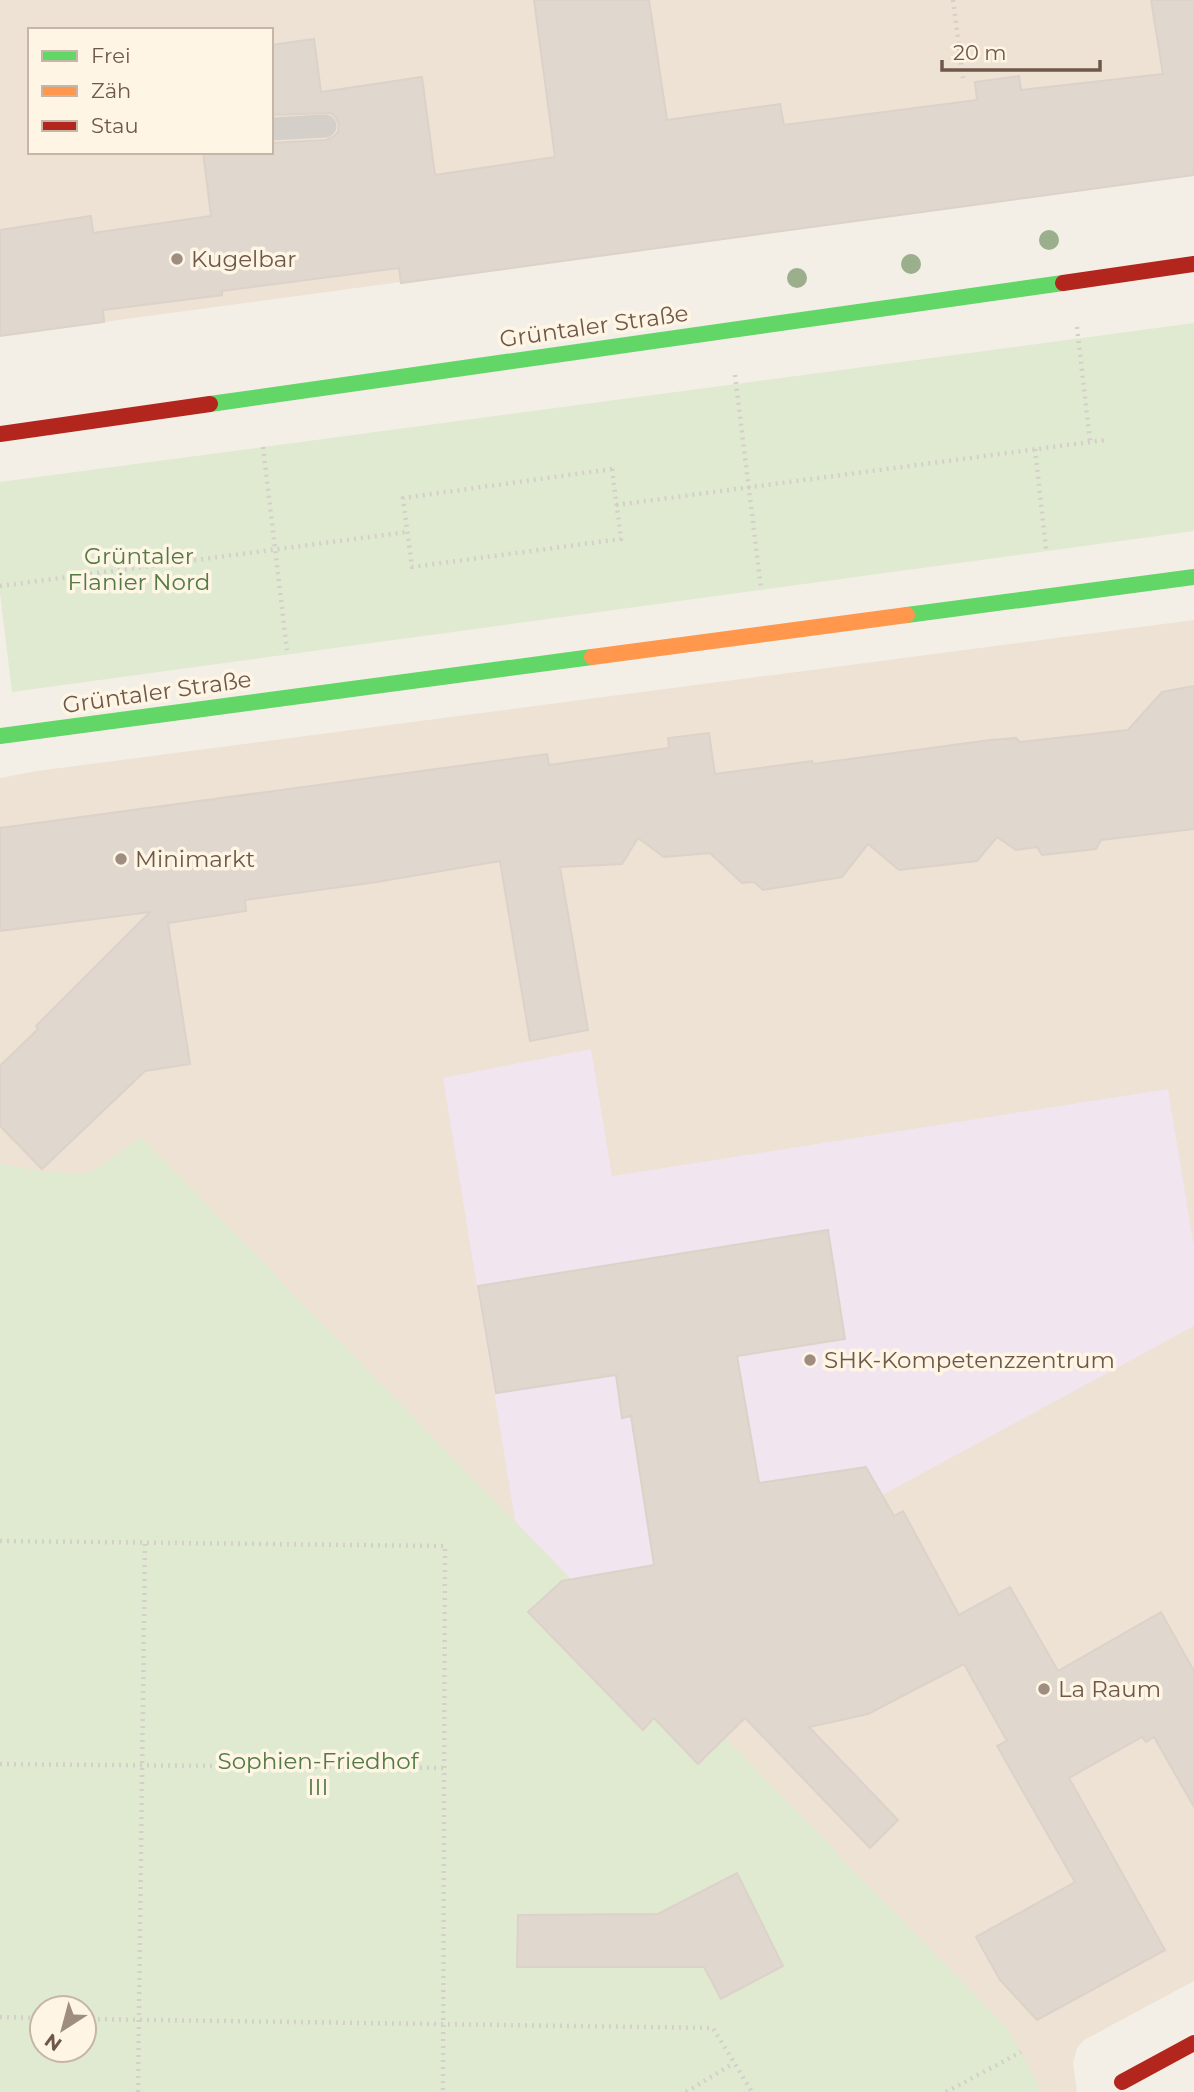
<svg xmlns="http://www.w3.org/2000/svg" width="1194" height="2092" font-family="Montserrat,sans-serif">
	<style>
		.residential { fill: #ede2d3; fill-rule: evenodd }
		.education { fill: #f1e5ef }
		.green { fill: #dfead1; fill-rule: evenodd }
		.building { fill: #e0d7ce; stroke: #dcd2c9; stroke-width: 2 }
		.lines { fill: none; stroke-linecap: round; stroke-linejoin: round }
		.path { stroke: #d5cfc9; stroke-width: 4.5; stroke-dasharray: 2 5; stroke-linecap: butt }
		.lane { stroke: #d5cfc9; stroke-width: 23 }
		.fast { stroke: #63d668; stroke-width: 16 }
		.slow { stroke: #ff974d; stroke-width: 16 }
		.jam { stroke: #b3261e; stroke-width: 16 }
		.tree { fill: #9baf8d }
		.poi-dot { fill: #9e8d80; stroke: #fef5e5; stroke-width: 2.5 }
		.labels { text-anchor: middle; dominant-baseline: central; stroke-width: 7; stroke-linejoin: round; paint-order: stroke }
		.poi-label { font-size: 23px; fill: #6f5849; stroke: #fef5e5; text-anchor: start }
		.street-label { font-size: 23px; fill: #6f5849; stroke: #fef5e5 }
		.park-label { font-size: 23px; fill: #537a44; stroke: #fef5e5 }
	</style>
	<rect width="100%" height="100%" fill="#f4efe6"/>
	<g class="residential">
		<path d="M0,0H1194V175L0,336ZM30,30H271V152H30Z"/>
		<path d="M1194,620V1981L1084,2040L1077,2048L1073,2063L1077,2092H0V778L37,771ZM42,2008H84V2050H42Z"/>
	</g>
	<polygon class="education" points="591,1049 612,1176 1168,1089 1194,1247 1194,1326 624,1635 515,1521 443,1078"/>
	<g class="green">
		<polygon points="1194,323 1194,531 12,692 0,594 0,482"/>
		<path d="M141,1137L1009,2030L1042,2092H0V1164L41,1171L89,1174ZM42,2008H84V2050H42Z"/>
	</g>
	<g class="building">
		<polygon points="534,0 649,0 667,120 780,104 784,125 977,100 975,82 1019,76 1021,90 1163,74 1151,0 1194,0 1194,175 401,283 399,268 222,291 222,295 103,310 104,322 0,336 0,230 91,216 93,233 211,216 203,152 271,152 271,143 326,140 333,137 338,132 339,125 336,118 331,113 271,115 271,45 314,39 321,92 422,77 435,175 555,157"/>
		<polygon points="1194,686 1194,829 1101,840 1096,849 1042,855 1037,847 1016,850 997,837 977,861 899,870 868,844 842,877 763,890 754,882 742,883 710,853 664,857 638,838 622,864 560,867 588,1030 530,1041 500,861 377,882 245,900 246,911 168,923 190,1064 145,1071 42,1169 0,1126 0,1066 38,1029 36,1026 150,912 0,931 0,828 547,754 549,765 669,748 668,738 709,733 715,774 812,761 813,764 990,740 1016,738 1020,742 1128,730 1162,692"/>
		<polygon points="828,1230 845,1339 737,1356 759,1483 866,1467 894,1516 903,1511 959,1615 1010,1587 1058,1671 1161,1612 1194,1671 1194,1807 1154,1737 1146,1742 1142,1737 1069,1778 1165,1950 1037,2020 1000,1980 976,1937 1075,1882 997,1746 1007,1741 964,1664 868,1714 809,1727 898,1820 870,1848 745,1718 698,1764 654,1718 643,1730 528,1612 562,1581 654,1565 631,1416 622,1418 616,1375 496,1393 478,1286"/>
		<polygon points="737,1873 783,1966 721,1999 704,1967 517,1967 518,1915 658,1914"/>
	</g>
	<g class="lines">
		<g class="path">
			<polyline points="953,0 963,78"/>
			<polyline points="1077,327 1090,441"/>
			<polyline points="735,375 761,588"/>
			<polyline points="263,447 287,650"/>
			<polyline points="1035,449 1046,549"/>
			<polygon points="612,469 621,539 412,567 403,498"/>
			<polyline points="616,505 1105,440"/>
			<polyline points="0,586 407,532"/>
			<polyline points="0,1541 445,1546 443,2092"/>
			<polyline points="0,1764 444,1768"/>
			<polyline points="0,2017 42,2018"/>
			<polyline points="84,2019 713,2028 752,2092"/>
			<polyline points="138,2092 145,1543"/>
			<polyline points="686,2092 734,2063"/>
			<polyline points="946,2092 1021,2052"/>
		</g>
		<polyline class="lane" points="271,129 325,126"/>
		<g class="fast">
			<polyline points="210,404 1063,283"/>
			<polyline points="907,615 1194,577"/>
			<polyline points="0,736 592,657"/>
		</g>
		<polyline class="slow" points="592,657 907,615"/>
		<g class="jam">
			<polyline points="1063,283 1194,264"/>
			<polyline points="0,434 210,404"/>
			<polyline points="1122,2082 1194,2043"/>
		</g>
	</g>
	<g class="tree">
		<circle cx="1049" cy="240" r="10"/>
		<circle cx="911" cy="264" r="10"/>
		<circle cx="797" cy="278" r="10"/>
	</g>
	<g class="poi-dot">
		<circle cx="177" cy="259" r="7"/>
		<circle cx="121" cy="859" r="7"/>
		<circle cx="810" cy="1360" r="7"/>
		<circle cx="1044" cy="1689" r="7"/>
	</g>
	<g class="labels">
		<g class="poi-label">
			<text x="191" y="259">Kugelbar</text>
			<text x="135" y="859">Minimarkt</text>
			<text x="824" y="1360">SHK-Kompetenzzentrum</text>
			<text x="1058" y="1689">La Raum</text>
		</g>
		<g class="street-label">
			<text transform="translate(594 326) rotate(-8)">Grüntaler Straße</text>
			<text transform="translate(157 692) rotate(-8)">Grüntaler Straße</text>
		</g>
		<g class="park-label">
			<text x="139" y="556">Grüntaler<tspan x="139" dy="26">Flanier Nord</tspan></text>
			<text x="318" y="1761">Sophien-Friedhof<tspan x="318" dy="26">III</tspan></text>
		</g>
	</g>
	<rect x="28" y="28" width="245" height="126" fill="#fef5e5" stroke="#c5b6a7" stroke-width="2"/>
	<rect x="42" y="51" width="35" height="10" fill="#63d668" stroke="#c5b6a7" stroke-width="2"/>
	<text x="91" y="63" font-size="21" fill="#6f5849">Frei</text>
	<rect x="42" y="86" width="35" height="10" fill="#ff974d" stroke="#c5b6a7" stroke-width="2"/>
	<text x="91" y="98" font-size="21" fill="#6f5849">Zäh</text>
	<rect x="42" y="121" width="35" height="10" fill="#b3261e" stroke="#c5b6a7" stroke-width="2"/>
	<text x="91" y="133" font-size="21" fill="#6f5849">Stau</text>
	<g transform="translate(63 2029) rotate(216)"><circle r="33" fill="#fef5e5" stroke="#c5b6a7" stroke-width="2"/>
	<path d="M0-5L12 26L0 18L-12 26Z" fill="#9e8d80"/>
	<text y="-10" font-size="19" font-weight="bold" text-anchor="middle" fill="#6f5849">N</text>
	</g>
	<path d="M942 60v10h158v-10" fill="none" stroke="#6f5849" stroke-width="3.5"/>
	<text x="953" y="60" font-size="21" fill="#6f5849" stroke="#fef5e5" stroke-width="5" paint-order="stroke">20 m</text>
</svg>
